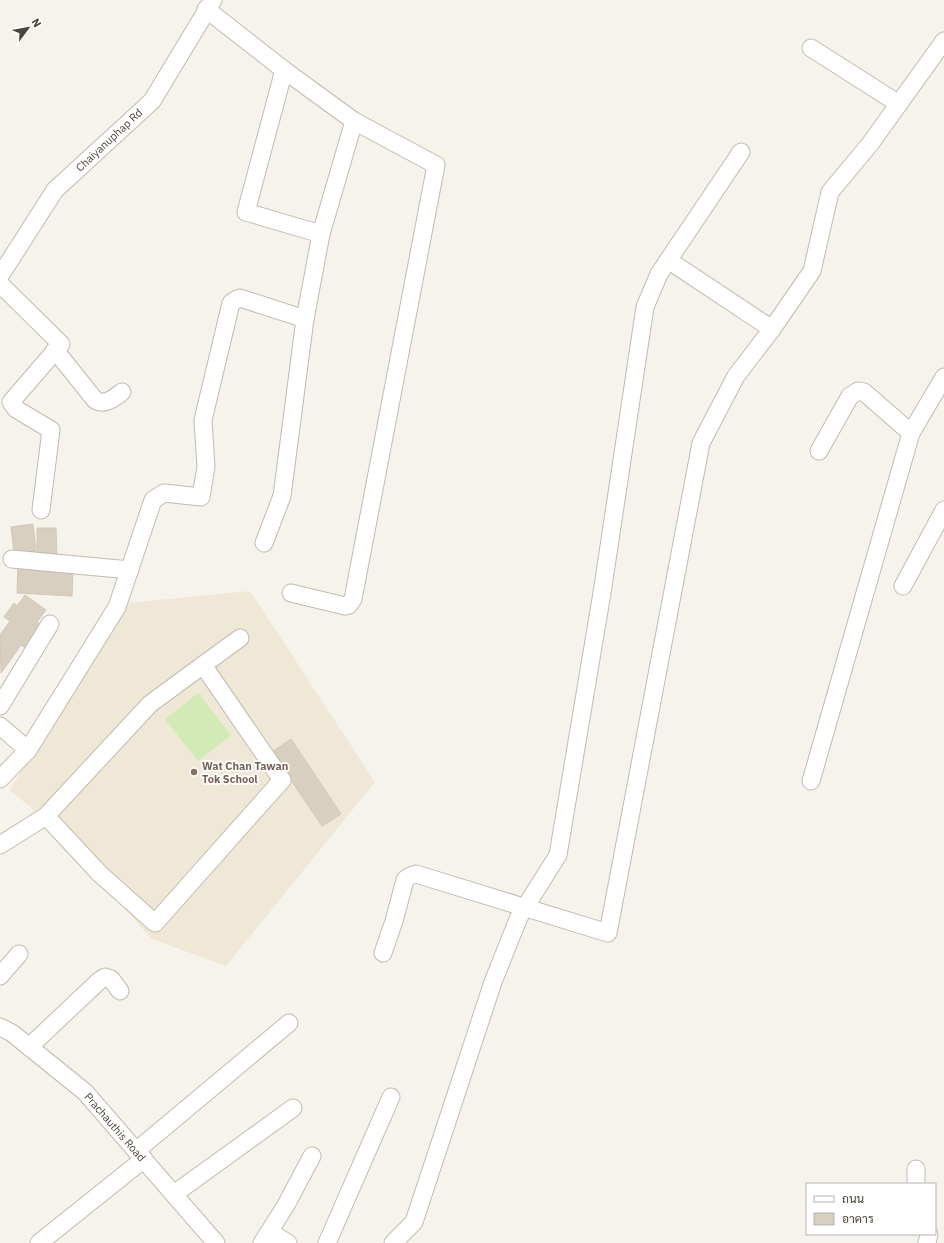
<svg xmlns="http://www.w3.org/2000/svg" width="944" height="1243" font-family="'IBM Plex Sans',Sarabun,sans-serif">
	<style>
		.education { fill: #efe8d6 }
		.garden { fill: #d2eab5 }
		.building { fill: #d8cfc1; stroke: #d3c7b4 }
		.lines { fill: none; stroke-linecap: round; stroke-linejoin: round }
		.minor-casing { stroke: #c2bbae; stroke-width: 19 }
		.minor { stroke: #fff; stroke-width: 17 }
		.education-dot { fill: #8d6e63; stroke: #fff; stroke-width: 1.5 }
		.labels { text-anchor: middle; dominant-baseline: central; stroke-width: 3.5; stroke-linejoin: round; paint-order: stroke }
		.street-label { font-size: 11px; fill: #4b4439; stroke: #fff }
		.education-label { font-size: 11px; font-weight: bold; fill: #785e54; stroke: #fff; text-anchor: start }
	</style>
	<rect width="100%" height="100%" fill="#f6f3ec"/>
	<polygon class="education" points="250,591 375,782 226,966 152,939 49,826 29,806 9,790 129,603"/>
	<polygon class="garden" points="198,693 231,735 198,761 165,719"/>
	<g class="building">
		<polygon points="33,524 36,551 14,553 11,527"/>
		<polygon points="37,528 56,528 57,556 37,556"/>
		<polygon points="18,566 73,568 72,596 17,593"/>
		<polygon points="25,595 46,610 37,622 43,626 27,649 21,645 1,673 0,635 10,621 4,617 14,603 17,606"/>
		<polygon points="291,739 341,814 322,826 272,752"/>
	</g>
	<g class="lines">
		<defs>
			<g id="minor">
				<polyline points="206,9 284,70 354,121 436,165 353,599 349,605 345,606 291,593"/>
				<polyline points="811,48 899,104"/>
				<polyline points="284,70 246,212 321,234"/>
				<polyline points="668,260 772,329 812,271 830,192 870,144 944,41"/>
				<polyline points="0,276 55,190 152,101 213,0"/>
				<polyline points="0,284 61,344 11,402 16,409 51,430 41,510"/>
				<path d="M55,350L95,400C105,406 114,398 122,392"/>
				<polyline points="819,451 850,396 858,391 864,392 911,433"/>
				<polyline points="264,543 282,496 305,319 321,234 354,121"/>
				<polyline points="12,559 130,570"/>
				<polyline points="903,586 944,510"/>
				<polyline points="203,665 240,638"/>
				<polyline points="0,706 50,624"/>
				<polyline points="0,726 28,750"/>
				<polyline points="0,779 28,750 117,607 153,500 164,493 201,497 206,467 203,420 231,303 237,299 240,298 305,319"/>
				<polyline points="811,781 911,433 944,377"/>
				<polyline points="0,845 46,816 150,704 203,665 282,780 155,923 100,874 46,816"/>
				<path d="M383,953L394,921L405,880C408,876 411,875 416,874L608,933L701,443L736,376L772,329"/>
				<polyline points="0,976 19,954"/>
				<polyline points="0,1027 12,1033 85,1092 216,1243"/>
				<polyline points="29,1047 99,981 105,977 111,979 120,991"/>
				<polyline points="136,1151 289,1023"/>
				<polyline points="916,1184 916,1169"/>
				<polyline points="174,1194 293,1108"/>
				<polyline points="270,1232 288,1243"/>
				<polyline points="39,1243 144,1159"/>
				<polyline points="262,1243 286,1205 312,1156"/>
				<polyline points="327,1243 391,1097"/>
				<polyline points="393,1243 414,1222 493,982 519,917 558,855 602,593 645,307 659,274 741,152"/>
				<polyline points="927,1243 929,1234"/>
			</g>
		</defs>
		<use href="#minor" class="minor-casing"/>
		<use href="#minor" class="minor"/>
	</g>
	<circle class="education-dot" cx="194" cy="772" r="4"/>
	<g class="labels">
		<g class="street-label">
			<text transform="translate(109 140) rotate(-43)">Chaiyanuphap Rd</text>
			<text transform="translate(115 1127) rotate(49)">Prachauthis Road</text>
		</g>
		<g class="education-label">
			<text x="202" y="766">Wat Chan Tawan<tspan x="202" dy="13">Tok School</tspan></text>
		</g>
	</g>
	<rect x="806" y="1183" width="130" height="52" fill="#ffffff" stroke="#b7b4b0"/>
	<rect x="814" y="1196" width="20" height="6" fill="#ffffff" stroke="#b7b4b0"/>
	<text x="842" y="1203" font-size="12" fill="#4b4439">ถนน</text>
	<rect x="814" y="1213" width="20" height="12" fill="#d8cfc1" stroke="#b7b4b0"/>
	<text x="842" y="1223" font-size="12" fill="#4b4439">อาคาร</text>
	<g transform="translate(28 28) rotate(58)" stroke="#ffffff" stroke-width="3" paint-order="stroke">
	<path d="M0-3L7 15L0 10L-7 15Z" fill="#4b4439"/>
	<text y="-6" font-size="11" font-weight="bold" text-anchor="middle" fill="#4b4439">N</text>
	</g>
</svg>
